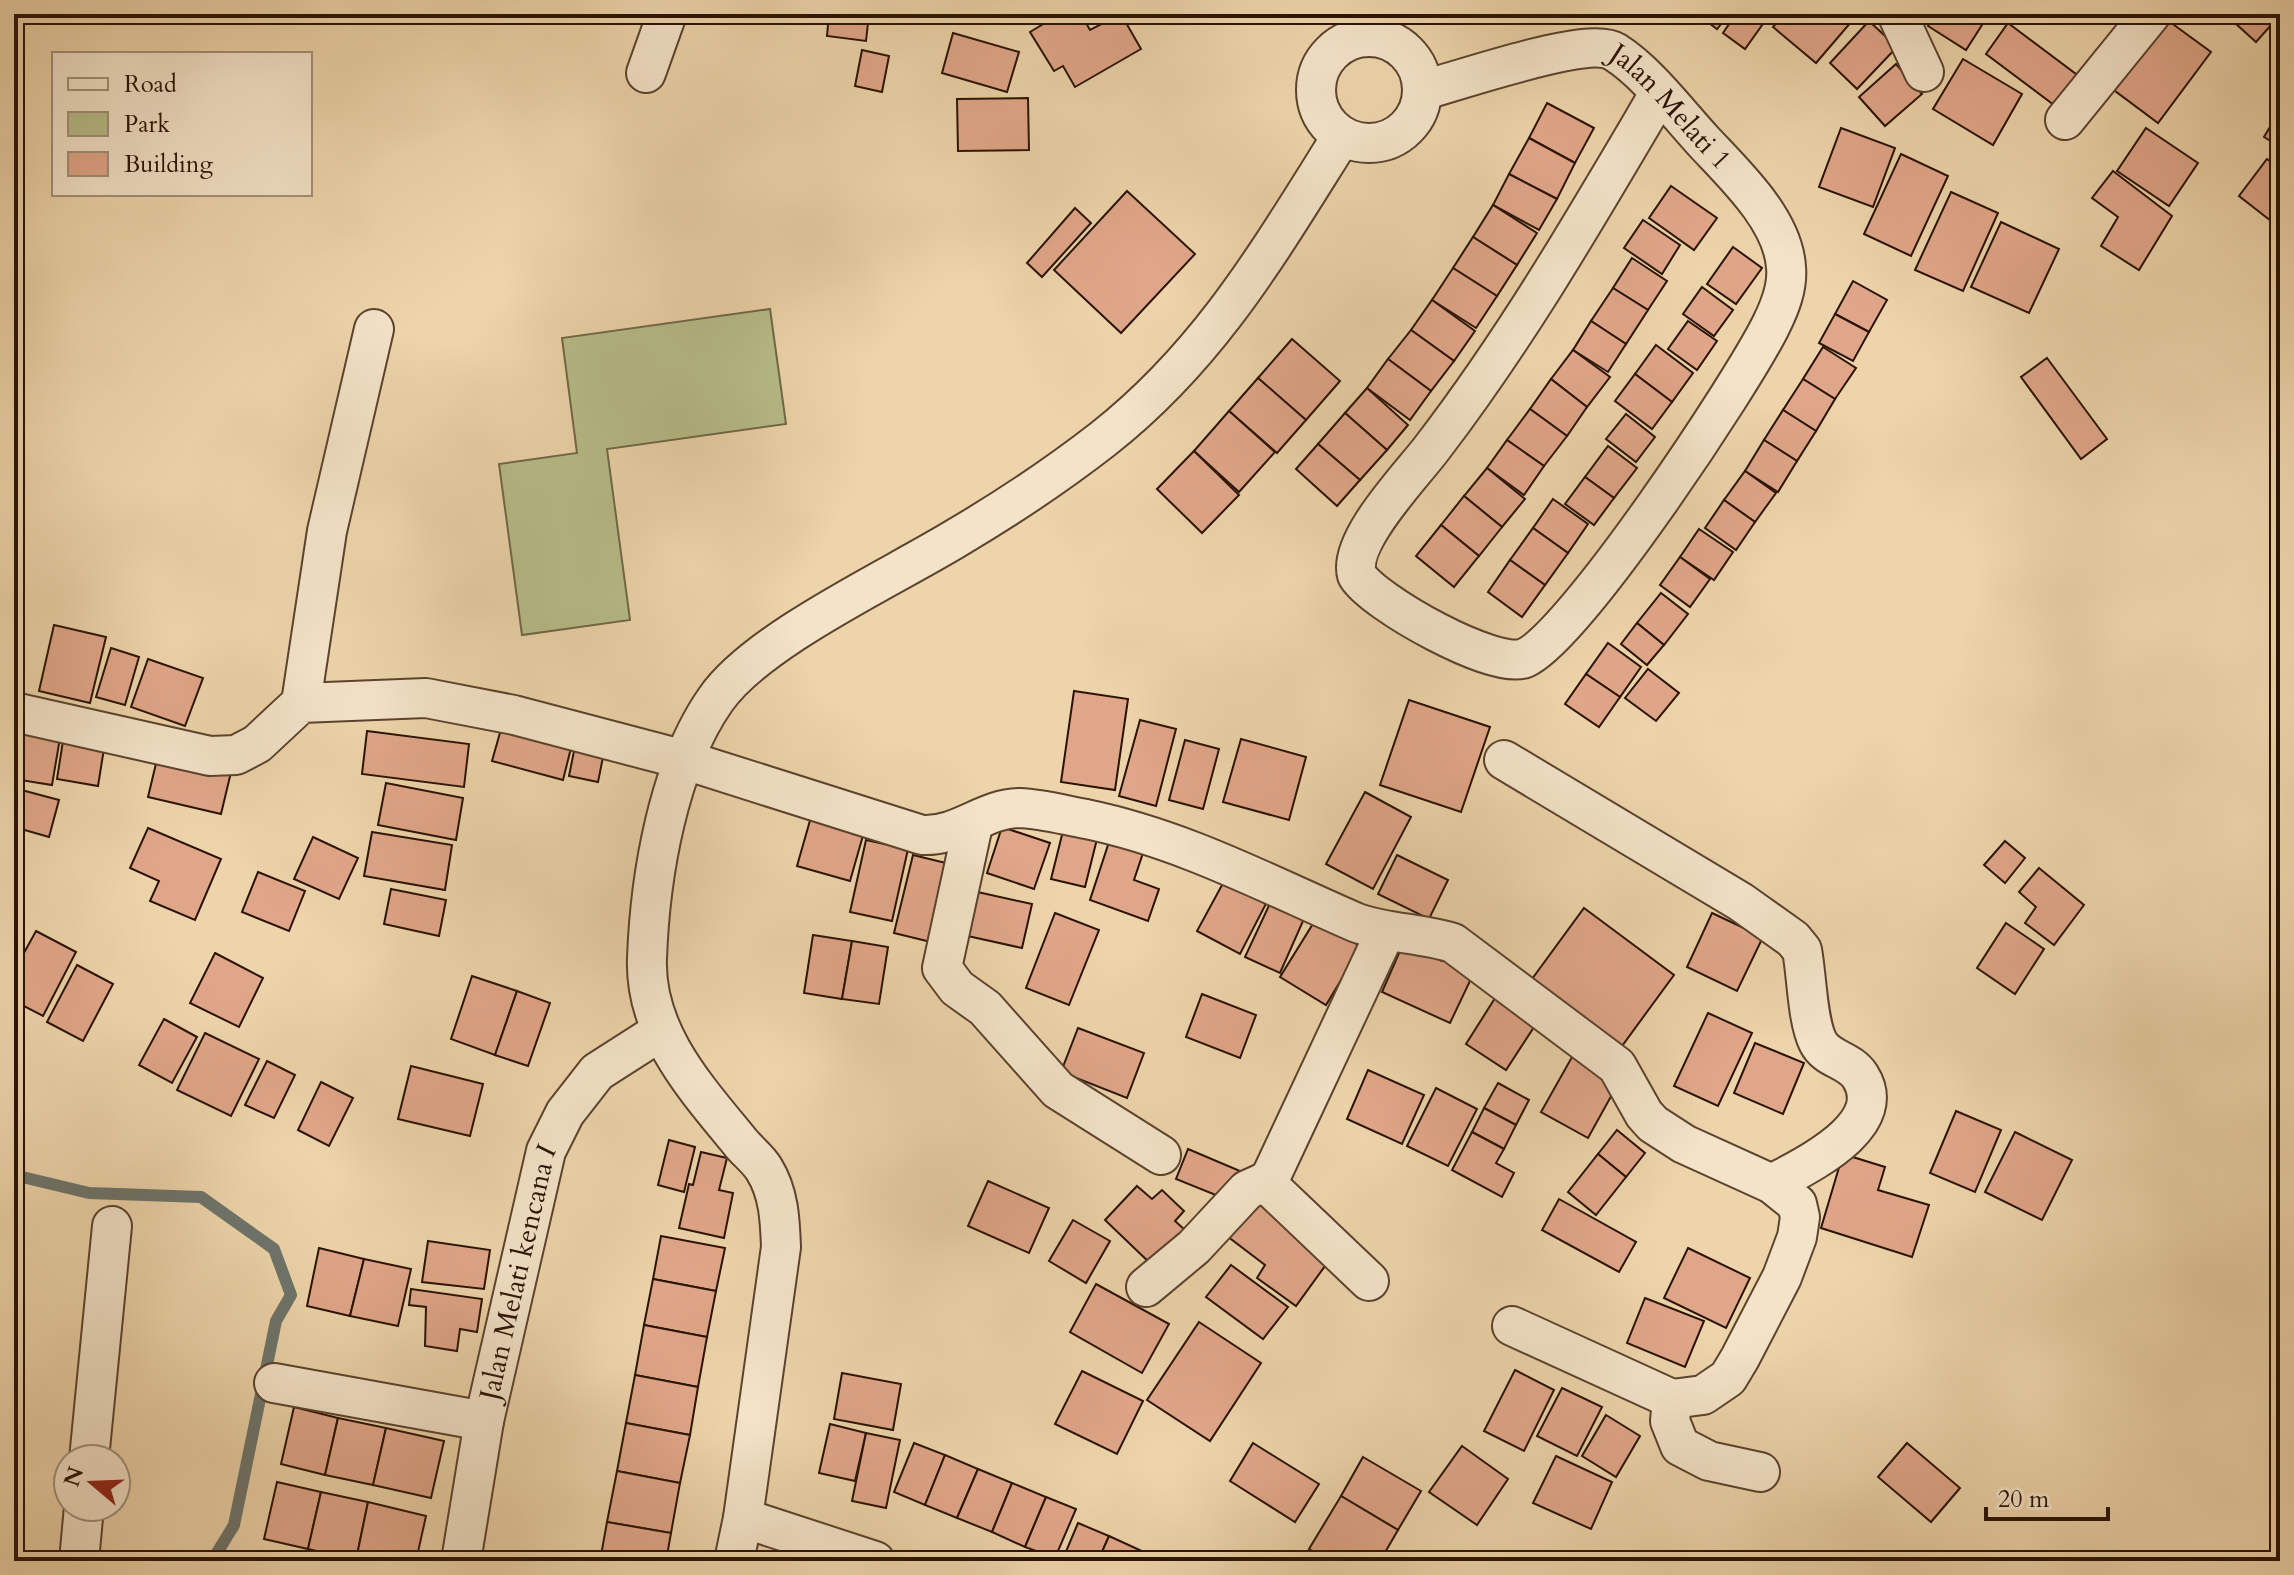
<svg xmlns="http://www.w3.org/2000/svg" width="2294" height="1575" font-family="Cardo,serif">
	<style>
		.green { fill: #b7bd89; stroke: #706846; stroke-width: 2 }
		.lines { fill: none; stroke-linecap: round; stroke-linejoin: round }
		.stream { stroke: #6e756c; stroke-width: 12 }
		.building { fill: #e0a689; stroke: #2a1304; stroke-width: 2 }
		.street-casing { stroke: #5b432e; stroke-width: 42 }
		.street { stroke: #f3e3c8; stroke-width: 38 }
		.labels { text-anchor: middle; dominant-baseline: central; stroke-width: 6; stroke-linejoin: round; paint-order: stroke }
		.street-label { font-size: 28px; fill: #2a1304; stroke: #f3e3c8 }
	</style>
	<rect width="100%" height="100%" fill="#edd4aa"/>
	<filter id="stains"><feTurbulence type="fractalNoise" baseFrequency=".0025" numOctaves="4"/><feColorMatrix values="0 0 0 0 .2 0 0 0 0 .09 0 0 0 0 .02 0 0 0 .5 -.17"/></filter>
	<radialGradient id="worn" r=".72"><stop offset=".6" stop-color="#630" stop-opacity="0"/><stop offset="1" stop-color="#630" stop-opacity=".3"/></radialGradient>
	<polygon class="green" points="770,309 786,424 607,449 630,620 522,635 499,464 577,453 562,338"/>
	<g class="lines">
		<polyline class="stream" points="14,1175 89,1193 201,1197 274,1249 291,1295 276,1321 234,1525 212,1561"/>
	</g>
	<g class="building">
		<polygon points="829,14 869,14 866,41 827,36"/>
		<polygon points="929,14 1017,14 1017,16"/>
		<polygon points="1060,14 1081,14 1090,30 1121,14 1141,49 1075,87 1063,66 1054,71 1030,32"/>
		<polygon points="1697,14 1729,14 1717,29"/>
		<polygon points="1736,14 1770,14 1745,49 1723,33"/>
		<polygon points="1784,14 1858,14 1816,63 1773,27"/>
		<polygon points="1935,14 1989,14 1966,50 1928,26"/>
		<polygon points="2159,14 2211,52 2158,123 2103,82"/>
		<polygon points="2225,14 2280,14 2280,15 2256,42"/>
		<polygon points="1869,21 1897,47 1857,89 1830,63"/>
		<polygon points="2008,23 2084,80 2062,111 1986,54"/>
		<polygon points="953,33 1019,52 1007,92 942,73"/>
		<polygon points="862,50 889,56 882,92 855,86"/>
		<polygon points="1963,59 2022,94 1993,145 1933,109"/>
		<polygon points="1896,64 1922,94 1885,126 1859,97"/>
		<polygon points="1028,98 1029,150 958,151 957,99"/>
		<polygon points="1547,103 1594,128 1575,163 1529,138"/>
		<polygon points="2280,110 2280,147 2264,137"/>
		<polygon points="1841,128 1895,148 1873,207 1819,187"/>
		<polygon points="2146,128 2198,163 2169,206 2117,171"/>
		<polygon points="1529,138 1575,163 1557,199 1509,174"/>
		<polygon points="1901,154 1948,176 1911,256 1864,234"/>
		<polygon points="2267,159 2280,169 2280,228 2239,196"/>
		<polygon points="2113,171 2172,216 2139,270 2101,246 2118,217 2092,198"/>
		<polygon points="1509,174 1557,199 1539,230 1493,205"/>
		<polygon points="1671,186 1717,218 1694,250 1649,218"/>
		<polygon points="1127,191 1195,254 1121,333 1054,270"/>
		<polygon points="1951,192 1998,213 1963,291 1915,270"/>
		<polygon points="1493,205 1537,233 1517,265 1473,237"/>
		<polygon points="1075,208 1091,223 1042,277 1027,263"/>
		<polygon points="1643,220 1680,245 1662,274 1624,248"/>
		<polygon points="2001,222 2059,249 2029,313 1971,287"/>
		<polygon points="1473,237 1517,265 1497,296 1453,268"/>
		<polygon points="1733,247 1762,268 1736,304 1707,284"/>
		<polygon points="1632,258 1667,281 1648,310 1613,288"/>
		<polygon points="1453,268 1497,296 1476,328 1432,300"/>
		<polygon points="1853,281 1887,300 1869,332 1835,314"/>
		<polygon points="1702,287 1733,310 1714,336 1683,314"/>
		<polygon points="1613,288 1648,310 1626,344 1591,321"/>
		<polygon points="1432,300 1475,331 1454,361 1411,330"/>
		<polygon points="1835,314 1869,332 1853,361 1819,343"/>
		<polygon points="1591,321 1626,344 1608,372 1573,350"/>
		<polygon points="1688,321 1717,341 1697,370 1668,349"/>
		<polygon points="1411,330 1454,361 1431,391 1388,359"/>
		<polygon points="1292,339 1340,381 1306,420 1258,378"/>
		<polygon points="1656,345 1693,373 1672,402 1635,374"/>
		<polygon points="1823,347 1856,368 1835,399 1803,379"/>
		<polygon points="1573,350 1610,377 1587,407 1551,379"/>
		<polygon points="2047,358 2107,439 2081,459 2021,377"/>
		<polygon points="1388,359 1431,391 1410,420 1367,388"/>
		<polygon points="1635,374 1672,402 1652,429 1615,401"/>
		<polygon points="1258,378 1306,420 1277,453 1229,411"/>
		<polygon points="1551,379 1587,407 1567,436 1530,409"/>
		<polygon points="1803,379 1835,399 1816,431 1783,410"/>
		<polygon points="1367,388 1408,425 1387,450 1345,413"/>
		<polygon points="1530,409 1567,436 1544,466 1507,440"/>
		<polygon points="1783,410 1816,431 1797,461 1764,440"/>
		<polygon points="1229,411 1275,452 1239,492 1194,451"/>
		<polygon points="1345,413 1387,450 1360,480 1318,444"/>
		<polygon points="1626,414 1655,437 1636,462 1606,439"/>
		<polygon points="1507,440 1544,466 1524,495 1487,468"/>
		<polygon points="1764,440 1797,461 1778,492 1745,471"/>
		<polygon points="1318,444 1360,480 1337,506 1296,469"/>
		<polygon points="1608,446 1637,468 1614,498 1585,477"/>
		<polygon points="1194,451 1239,495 1202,533 1157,489"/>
		<polygon points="1487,468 1525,499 1502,527 1464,496"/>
		<polygon points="1745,471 1776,493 1755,522 1724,500"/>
		<polygon points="1585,477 1614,498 1594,525 1565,504"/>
		<polygon points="1464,496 1502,527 1479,556 1441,525"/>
		<polygon points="1553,499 1588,524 1568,553 1533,528"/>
		<polygon points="1724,500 1755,522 1736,550 1705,528"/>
		<polygon points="1441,525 1479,556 1454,587 1416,556"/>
		<polygon points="1533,528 1568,553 1545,585 1510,560"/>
		<polygon points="1699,529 1733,552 1714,580 1680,557"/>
		<polygon points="1680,557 1710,579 1690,607 1660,585"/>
		<polygon points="1510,560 1545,585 1522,617 1488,592"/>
		<polygon points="1661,593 1688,614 1664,645 1637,623"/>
		<polygon points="1637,623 1664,645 1647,665 1621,644"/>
		<polygon points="54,625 106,637 90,703 39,691"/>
		<polygon points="1608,643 1641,667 1620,697 1586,674"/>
		<polygon points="111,648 139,657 125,705 96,697"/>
		<polygon points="148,659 203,678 185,726 131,707"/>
		<polygon points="1648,669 1679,693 1656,721 1625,698"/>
		<polygon points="1586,674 1620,697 1599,727 1565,704"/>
		<polygon points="1074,691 1128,699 1115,790 1061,782"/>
		<polygon points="1409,700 1490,727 1461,812 1380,785"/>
		<polygon points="1140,720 1176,729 1156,806 1119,796"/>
		<polygon points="503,722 573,740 563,780 492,761"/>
		<polygon points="65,728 106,736 98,786 57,779"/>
		<polygon points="367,731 469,744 464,787 362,774"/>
		<polygon points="16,732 60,738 52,785 14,779"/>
		<polygon points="1241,739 1306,757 1289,820 1223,802"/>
		<polygon points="1185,740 1219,749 1203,809 1169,800"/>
		<polygon points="576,741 605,747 598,782 569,776"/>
		<polygon points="159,751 232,768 221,814 148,797"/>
		<polygon points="386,783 463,798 456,840 378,825"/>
		<polygon points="14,788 59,800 49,837 14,827"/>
		<polygon points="1365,792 1411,817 1373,889 1326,864"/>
		<polygon points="813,810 866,825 850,881 797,866"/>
		<polygon points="1002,827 1050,843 1034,889 987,873"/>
		<polygon points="1064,827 1098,835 1085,887 1051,879"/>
		<polygon points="148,828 221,859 195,920 150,901 159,881 130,868"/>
		<polygon points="372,832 452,845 445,890 364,876"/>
		<polygon points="313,837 358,858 339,899 294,879"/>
		<polygon points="866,840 908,849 892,921 850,912"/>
		<polygon points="2005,841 2025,858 2005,883 1984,865"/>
		<polygon points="1109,842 1143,853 1134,880 1159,889 1148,921 1090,900"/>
		<polygon points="913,855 950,864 931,942 894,933"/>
		<polygon points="1397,855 1448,880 1429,919 1378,894"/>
		<polygon points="2039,868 2084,905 2054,945 2025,923 2036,907 2019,892"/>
		<polygon points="258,872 305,891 289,931 242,912"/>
		<polygon points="1228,874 1270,896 1240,954 1197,931"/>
		<polygon points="391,889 446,900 439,936 384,924"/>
		<polygon points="973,891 1032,904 1022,948 963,935"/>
		<polygon points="1273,897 1307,912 1280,973 1245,957"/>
		<polygon points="1584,908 1674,975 1622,1046 1532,979"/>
		<polygon points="1055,913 1099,930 1069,1005 1026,988"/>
		<polygon points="1712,913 1763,937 1737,991 1687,967"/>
		<polygon points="1316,919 1361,947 1326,1005 1280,977"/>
		<polygon points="2006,923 2044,949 2015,994 1977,968"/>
		<polygon points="36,931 76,952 43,1016 14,1001 14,971"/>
		<polygon points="813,935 852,941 842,999 804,993"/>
		<polygon points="852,941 888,947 879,1004 842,999"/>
		<polygon points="1403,944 1442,961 1448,947 1479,962 1450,1023 1382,992"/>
		<polygon points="215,953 263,978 239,1027 190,1003"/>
		<polygon points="77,965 113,984 83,1041 47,1022"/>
		<polygon points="472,976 517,991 495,1055 451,1039"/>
		<polygon points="517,991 550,1003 528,1066 495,1055"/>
		<polygon points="1202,994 1256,1015 1240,1058 1186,1037"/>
		<polygon points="1497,995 1538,1021 1506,1070 1466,1044"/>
		<polygon points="1708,1013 1752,1033 1718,1106 1674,1086"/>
		<polygon points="164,1019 197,1037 172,1083 139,1065"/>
		<polygon points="1078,1028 1144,1053 1127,1098 1061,1072"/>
		<polygon points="205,1033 259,1059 231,1116 177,1090"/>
		<polygon points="1755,1043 1804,1063 1783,1114 1734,1093"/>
		<polygon points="1572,1057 1619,1082 1588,1138 1541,1112"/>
		<polygon points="267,1061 295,1075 274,1118 245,1105"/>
		<polygon points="411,1066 483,1084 470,1136 398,1119"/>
		<polygon points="1368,1070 1424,1095 1402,1144 1347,1119"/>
		<polygon points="321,1082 353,1098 329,1146 298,1130"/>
		<polygon points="1498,1083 1529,1100 1516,1125 1484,1108"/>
		<polygon points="1436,1088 1477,1109 1448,1166 1407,1146"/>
		<polygon points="1484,1108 1516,1125 1504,1149 1472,1132"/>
		<polygon points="1956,1111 2001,1130 1975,1192 1930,1173"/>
		<polygon points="1617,1130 1645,1153 1626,1177 1598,1154"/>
		<polygon points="1472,1132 1504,1149 1496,1163 1514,1173 1502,1197 1452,1170"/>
		<polygon points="2015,1132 2072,1160 2042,1220 1985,1192"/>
		<polygon points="669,1140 695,1147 684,1192 658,1185"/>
		<polygon points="1188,1149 1240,1171 1228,1200 1176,1179"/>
		<polygon points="701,1152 727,1158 719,1190 733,1193 724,1238 679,1228 689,1184 693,1185"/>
		<polygon points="1598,1154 1626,1177 1596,1215 1568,1192"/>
		<polygon points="1843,1154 1885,1167 1878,1190 1929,1205 1912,1257 1821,1228"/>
		<polygon points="988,1181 1049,1208 1029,1253 968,1226"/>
		<polygon points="1137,1186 1152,1199 1162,1190 1184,1211 1175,1221 1185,1230 1153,1266 1105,1220"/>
		<polygon points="1255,1198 1333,1255 1296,1306 1257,1278 1265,1265 1227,1236"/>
		<polygon points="1559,1199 1636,1242 1619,1272 1542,1230"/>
		<polygon points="1073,1220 1110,1241 1086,1283 1049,1261"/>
		<polygon points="661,1236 725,1248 716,1291 653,1279"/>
		<polygon points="428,1241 490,1250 484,1289 422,1282"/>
		<polygon points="319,1248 364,1259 350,1316 307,1306"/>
		<polygon points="1688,1248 1750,1278 1726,1328 1664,1298"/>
		<polygon points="364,1259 411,1269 398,1326 350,1316"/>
		<polygon points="1231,1265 1288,1307 1263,1339 1206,1297"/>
		<polygon points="653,1279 716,1291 707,1337 644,1325"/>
		<polygon points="1096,1284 1169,1324 1142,1373 1070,1332"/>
		<polygon points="411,1289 482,1299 477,1332 460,1329 457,1351 425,1346 426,1307 409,1305"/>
		<polygon points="1645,1298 1704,1321 1685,1367 1627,1343"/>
		<polygon points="1199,1322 1261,1363 1210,1441 1147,1400"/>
		<polygon points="644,1325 707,1337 698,1387 635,1375"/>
		<polygon points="1515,1370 1554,1390 1524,1451 1484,1431"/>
		<polygon points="1082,1371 1143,1401 1117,1454 1055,1424"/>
		<polygon points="842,1373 901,1384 893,1430 834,1419"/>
		<polygon points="635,1375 698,1387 690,1435 626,1423"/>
		<polygon points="1562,1388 1602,1407 1577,1456 1537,1436"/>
		<polygon points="294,1407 338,1418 325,1475 281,1464"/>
		<polygon points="1606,1415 1640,1436 1616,1477 1582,1456"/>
		<polygon points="338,1418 386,1428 373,1485 325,1475"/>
		<polygon points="626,1423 690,1435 680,1483 617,1471"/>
		<polygon points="830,1424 866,1433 855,1481 819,1473"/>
		<polygon points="386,1428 444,1441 431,1498 373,1485"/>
		<polygon points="866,1433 900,1440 886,1508 852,1501"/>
		<polygon points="914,1443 945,1455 925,1505 894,1492"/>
		<polygon points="1253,1443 1319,1484 1295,1522 1230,1481"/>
		<polygon points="1907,1443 1960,1488 1931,1522 1878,1477"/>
		<polygon points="1462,1446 1508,1479 1477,1525 1429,1492"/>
		<polygon points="945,1455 978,1469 957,1518 925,1505"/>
		<polygon points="1556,1456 1612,1482 1591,1529 1533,1503"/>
		<polygon points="1363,1457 1421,1491 1398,1530 1341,1496"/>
		<polygon points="978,1469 1012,1483 992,1532 957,1518"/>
		<polygon points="617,1471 680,1483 671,1533 607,1522"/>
		<polygon points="277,1482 321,1492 308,1549 264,1539"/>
		<polygon points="1012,1483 1046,1497 1025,1547 992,1532"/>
		<polygon points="321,1492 368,1502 356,1560 308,1549"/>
		<polygon points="1341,1496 1398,1530 1380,1561 1330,1561 1309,1549"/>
		<polygon points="1046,1497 1076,1509 1055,1558 1025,1547"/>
		<polygon points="368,1502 426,1516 416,1561 356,1560"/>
		<polygon points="607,1522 671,1533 666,1561 600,1561"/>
		<polygon points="1078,1523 1109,1536 1098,1561 1062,1561"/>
		<polygon points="1109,1536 1144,1552 1140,1561 1098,1561"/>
	</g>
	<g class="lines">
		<defs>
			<g id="street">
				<polyline points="1897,14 1924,72"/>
				<circle cx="1369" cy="90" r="53"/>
				<polyline points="646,73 667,14"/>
				<path id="s1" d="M1423,90C1460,81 1587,35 1615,52C1647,72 1679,115 1705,143C1735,175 1783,220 1786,267C1788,287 1780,307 1771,325C1742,384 1575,636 1525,658C1496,671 1372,602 1357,575C1347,541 1411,476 1432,448C1518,336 1587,216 1659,94"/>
				<polyline points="2065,120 2151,14"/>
				<polyline points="301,703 327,531 374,329"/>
				<path d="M14,712L210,756L236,755L257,744L301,703L426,698L514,715L685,760L922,835C959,837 984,808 1020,808C1042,809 1064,815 1086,819C1183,839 1267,884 1357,923C1389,934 1422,933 1453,943L1617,1066L1644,1114L1653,1124L1684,1144L1772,1184L1797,1204L1800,1217L1797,1237L1782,1277L1740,1358L1728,1378L1703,1395L1672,1399L1512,1326"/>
				<path d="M1504,760L1741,902L1793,939L1802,950C1807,976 1807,1020 1818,1042C1827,1060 1849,1059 1860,1076C1892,1126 1804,1166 1772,1184"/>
				<polyline points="973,825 942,968 957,988 985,1008 1058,1090 1161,1155"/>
				<polyline points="1265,1182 1369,1281"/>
				<polyline points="1146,1287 1194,1247 1247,1190 1267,1181 1272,1174 1385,933"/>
				<polyline points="274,1383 484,1421"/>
				<polyline points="1672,1399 1670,1421 1680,1446 1709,1461 1760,1472"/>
				<polyline points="89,1459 112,1226"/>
				<polyline points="743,1518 875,1561"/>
				<polyline points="79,1561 84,1507"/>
				<path id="s2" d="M461,1561L484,1421L546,1151L565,1113L597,1072L661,1031"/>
				<path d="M734,1561L743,1518L781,1247C780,1220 779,1193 764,1169C758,1159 747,1151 740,1142C696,1088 644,1032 647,958C650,876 668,767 716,699C758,639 893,577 958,537C1007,508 1058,474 1103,439C1211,354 1270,250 1342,136"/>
			</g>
		</defs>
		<use href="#street" class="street-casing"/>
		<use href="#street" class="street"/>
	</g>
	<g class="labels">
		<g class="street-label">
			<text stroke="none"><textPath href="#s1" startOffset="276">Jalan Melati 1</textPath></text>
			<text stroke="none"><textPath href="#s2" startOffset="294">Jalan Melati kencana I</textPath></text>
		</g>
	</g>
	<rect width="2294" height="1575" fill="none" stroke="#edd4aa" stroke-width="48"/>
	<rect x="16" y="16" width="2262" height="1543" fill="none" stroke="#2a1304" stroke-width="4"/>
	<rect x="24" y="24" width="2246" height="1527" fill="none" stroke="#2a1304" stroke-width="2"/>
	<rect x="52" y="52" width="260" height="144" fill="#f3e3c8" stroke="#a3907a" stroke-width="2"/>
	<rect x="68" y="78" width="40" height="12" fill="#f3e3c8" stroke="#a3907a" stroke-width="2"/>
	<text x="124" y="92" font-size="24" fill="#2a1304">Road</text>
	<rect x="68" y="112" width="40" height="24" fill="#b7bd89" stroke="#a3907a" stroke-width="2"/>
	<text x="124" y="132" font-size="24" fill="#2a1304">Park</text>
	<rect x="68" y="152" width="40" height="24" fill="#e0a689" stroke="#a3907a" stroke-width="2"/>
	<text x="124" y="172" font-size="24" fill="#2a1304">Building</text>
	<g transform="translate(92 1483) rotate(289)"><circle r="38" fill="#f3e3c8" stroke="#a3907a" stroke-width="2"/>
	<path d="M0-6L14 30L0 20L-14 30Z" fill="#8f2418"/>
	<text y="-12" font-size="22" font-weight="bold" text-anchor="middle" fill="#2a1304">N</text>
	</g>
	<path d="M1986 1507v12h122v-12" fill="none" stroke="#2a1304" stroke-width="4"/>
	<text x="1998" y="1507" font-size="24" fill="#2a1304" stroke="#f3e3c8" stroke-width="6" paint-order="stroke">20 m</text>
	<rect width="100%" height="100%" filter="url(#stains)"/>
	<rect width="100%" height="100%" fill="url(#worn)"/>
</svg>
